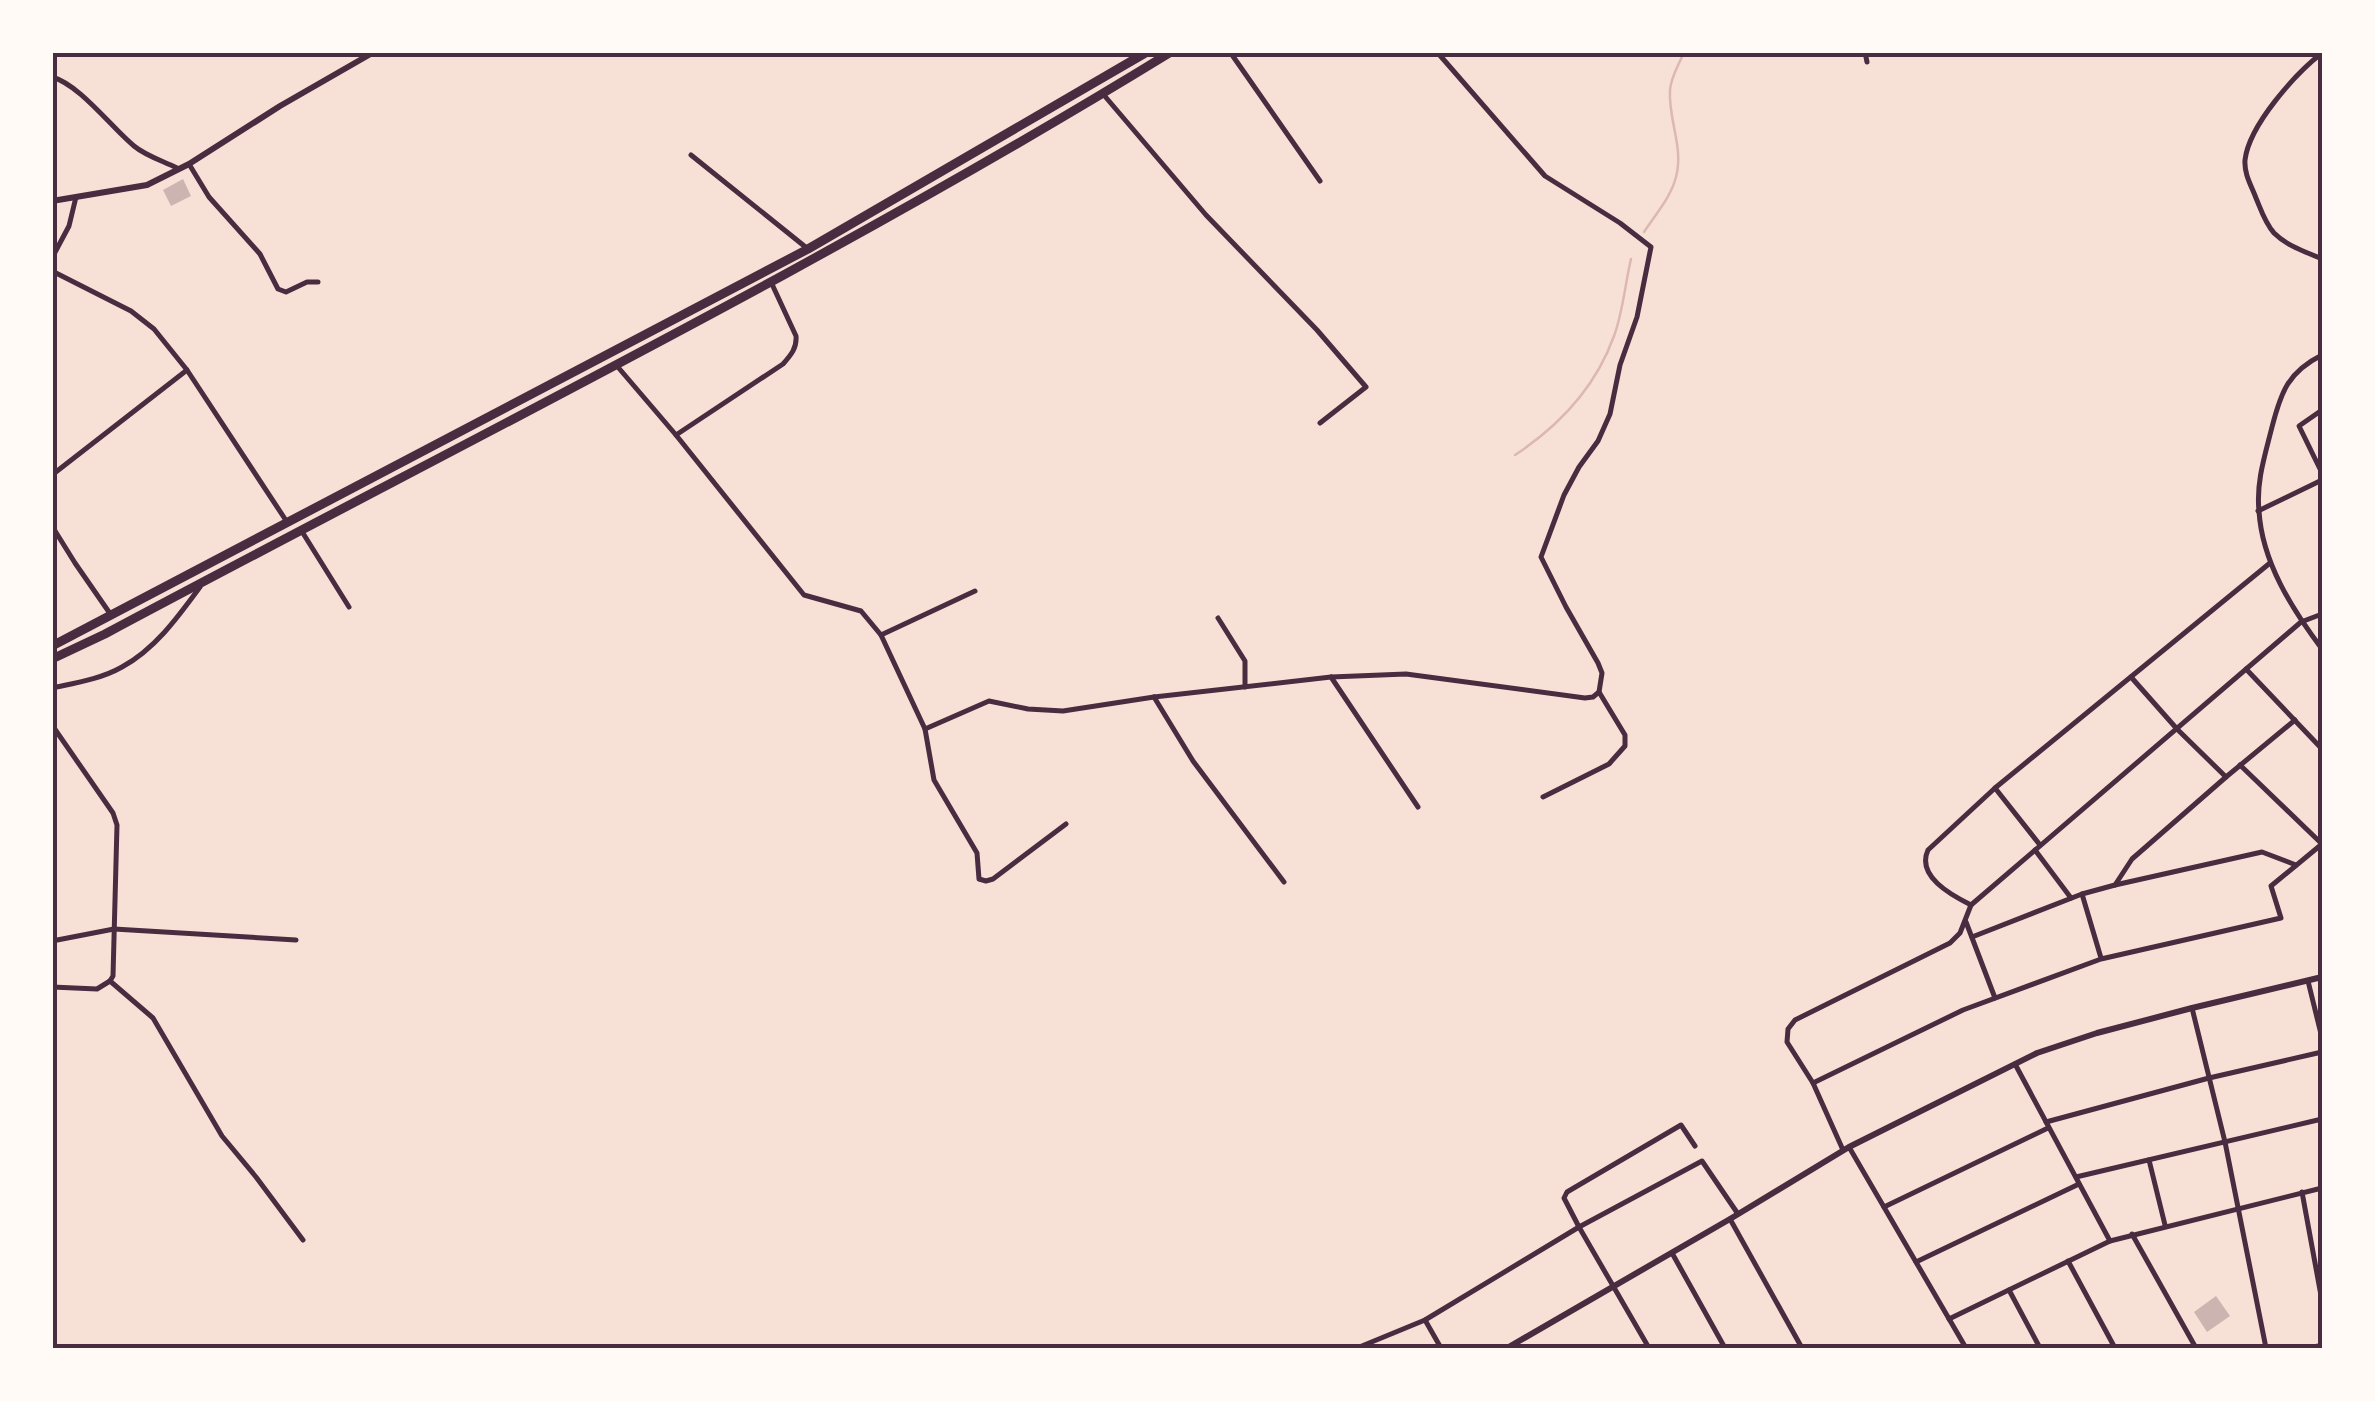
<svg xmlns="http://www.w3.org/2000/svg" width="2375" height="1401" font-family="Figtree,sans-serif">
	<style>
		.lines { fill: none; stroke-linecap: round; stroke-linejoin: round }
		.stream { stroke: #dcb8b0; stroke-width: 2.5 }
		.building { fill: #ccb4b1 }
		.minor { stroke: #4a2c40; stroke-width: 5 }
		.tertiary { stroke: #4a2c40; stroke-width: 6 }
		.primary { stroke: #4a2c40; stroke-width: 9 }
		.neatline { fill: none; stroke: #4a2c40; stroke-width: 4 }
	</style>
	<rect width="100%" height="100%" fill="#f7e1d7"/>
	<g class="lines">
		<g class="stream">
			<path d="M1644,232C1655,215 1671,197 1676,177C1684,148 1668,119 1670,90C1671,76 1679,65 1684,52"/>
			<path d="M1515,455C1559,426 1596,386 1614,336C1623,312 1625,284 1631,259"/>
		</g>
	</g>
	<g class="building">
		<polygon points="183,179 191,196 171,206 163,190"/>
		<polygon points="2216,1296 2230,1316 2207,1332 2194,1312"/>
	</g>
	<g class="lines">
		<g class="minor">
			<polyline points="1230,52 1320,181"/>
			<polyline points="1865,52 1867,62"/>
			<path d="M2322,53C2296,73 2249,125 2245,160C2244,174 2251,185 2256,198C2261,210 2265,223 2274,233C2287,246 2306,252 2322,259"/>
			<path d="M52,77C80,85 110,126 134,146C146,156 163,161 177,168"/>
			<polyline points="1103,94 1206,215 1317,330 1366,387 1320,423"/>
			<polyline points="691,155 808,249"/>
			<polyline points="189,164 209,197 260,254 278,289 286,292 307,282 318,282"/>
			<polyline points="52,258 69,226 76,197"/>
			<polyline points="52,271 131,311 154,329 187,370 287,522"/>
			<path d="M771,282L796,336C797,348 791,355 783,364L676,435L804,595L861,611L881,635L925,729L934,780L977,853L979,879L986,881L993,879L1066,824"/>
			<path d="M2322,355C2288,372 2281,392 2272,427C2265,455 2256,482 2259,511C2262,562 2292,609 2322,649"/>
			<polyline points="617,366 676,435"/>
			<polyline points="2322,410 2299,426 2322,473"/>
			<polyline points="52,475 187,370"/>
			<polyline points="2258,511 2322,480"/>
			<polyline points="52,526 75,563 111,615"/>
			<polyline points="301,530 349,607"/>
			<polyline points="1218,618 1245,661 1245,687"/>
			<polyline points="881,635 975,591"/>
			<polyline points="2246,669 2322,749"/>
			<polyline points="1331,677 1418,807"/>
			<polyline points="2131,677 2177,729 2226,777"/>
			<path d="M52,688C75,683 101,679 122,667C155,649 178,617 200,587"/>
			<polyline points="1154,697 1193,761 1284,882"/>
			<polyline points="52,725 113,813 117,825 113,976 110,981"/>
			<polyline points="925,729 989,701 1028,709 1063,711 1154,697 1331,677 1406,674 1585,698 1593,697 1599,692 1602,673 1598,663 1566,607 1541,557 1564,495 1579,467 1598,441 1610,414 1620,365 1637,317 1651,247 1620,223 1545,176 1437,52"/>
			<polyline points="2240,765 2322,844"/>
			<polyline points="1995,788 2040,845"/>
			<polyline points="1543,797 1609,764 1625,746 1625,735 1599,692"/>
			<polyline points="2035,850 2071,898"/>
			<polyline points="2115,885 2132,859 2226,777 2295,720"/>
			<polyline points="2082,894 2101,958"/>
			<path d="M1971,905C1951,895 1916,876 1928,850L1995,788L2270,563"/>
			<polyline points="1971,905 2301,622 2322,614"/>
			<polyline points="1966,922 1995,998"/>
			<polyline points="1972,937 2082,894 2115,885 2262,852 2296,865"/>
			<polyline points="52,941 114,929 296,940"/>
			<polyline points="110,981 153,1018 222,1136 256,1177 303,1240"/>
			<polyline points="2308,981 2322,1038"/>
			<polyline points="52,987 97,989 110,981"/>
			<polyline points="2192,1008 2225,1142 2266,1348"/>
			<polyline points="2015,1064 2110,1241"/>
			<polyline points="1813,1083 1963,1010 2101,959 2281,918 2271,886 2322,844"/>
			<polyline points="2046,1122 2209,1078 2322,1052"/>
			<polyline points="1849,1147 1966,1348"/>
			<polyline points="1843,1150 1813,1083 1787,1042 1788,1029 1795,1020 1950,943 1960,933 1971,905"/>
			<polyline points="2149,1160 2165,1225"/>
			<polyline points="2076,1177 2322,1119"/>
			<polyline points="2302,1192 2322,1301"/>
			<polyline points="1884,1207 2048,1128"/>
			<polyline points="1730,1219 1802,1348"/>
			<polyline points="2132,1234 2196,1348"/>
			<polyline points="1672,1253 1725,1348"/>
			<polyline points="2068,1261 2115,1348"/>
			<polyline points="1916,1262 2079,1184"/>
			<polyline points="2009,1290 2040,1348"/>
			<polyline points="1949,1319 2110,1241 2322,1188"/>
			<polyline points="1425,1320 1441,1348"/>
			<polyline points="1357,1348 1425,1320 1579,1227 1702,1161 1738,1214"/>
			<polyline points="1649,1348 1579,1227 1564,1198 1567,1192 1681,1125 1695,1146"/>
		</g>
		<g class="tertiary">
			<polyline points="52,201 147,185 189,164 280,106 374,52"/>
			<polyline points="1507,1348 1730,1219 1849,1147 2037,1053 2097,1033 2192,1008 2322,977"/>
			<polyline points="2309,1348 2322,1346"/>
		</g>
		<g class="primary">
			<polyline points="52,646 808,249 1147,52"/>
			<path d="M52,659L105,634C462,443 826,264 1171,52"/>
		</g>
	</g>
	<rect width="2375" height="1401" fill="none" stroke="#fffaf5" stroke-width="110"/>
	<rect x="55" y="55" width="2265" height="1291" class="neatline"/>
</svg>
